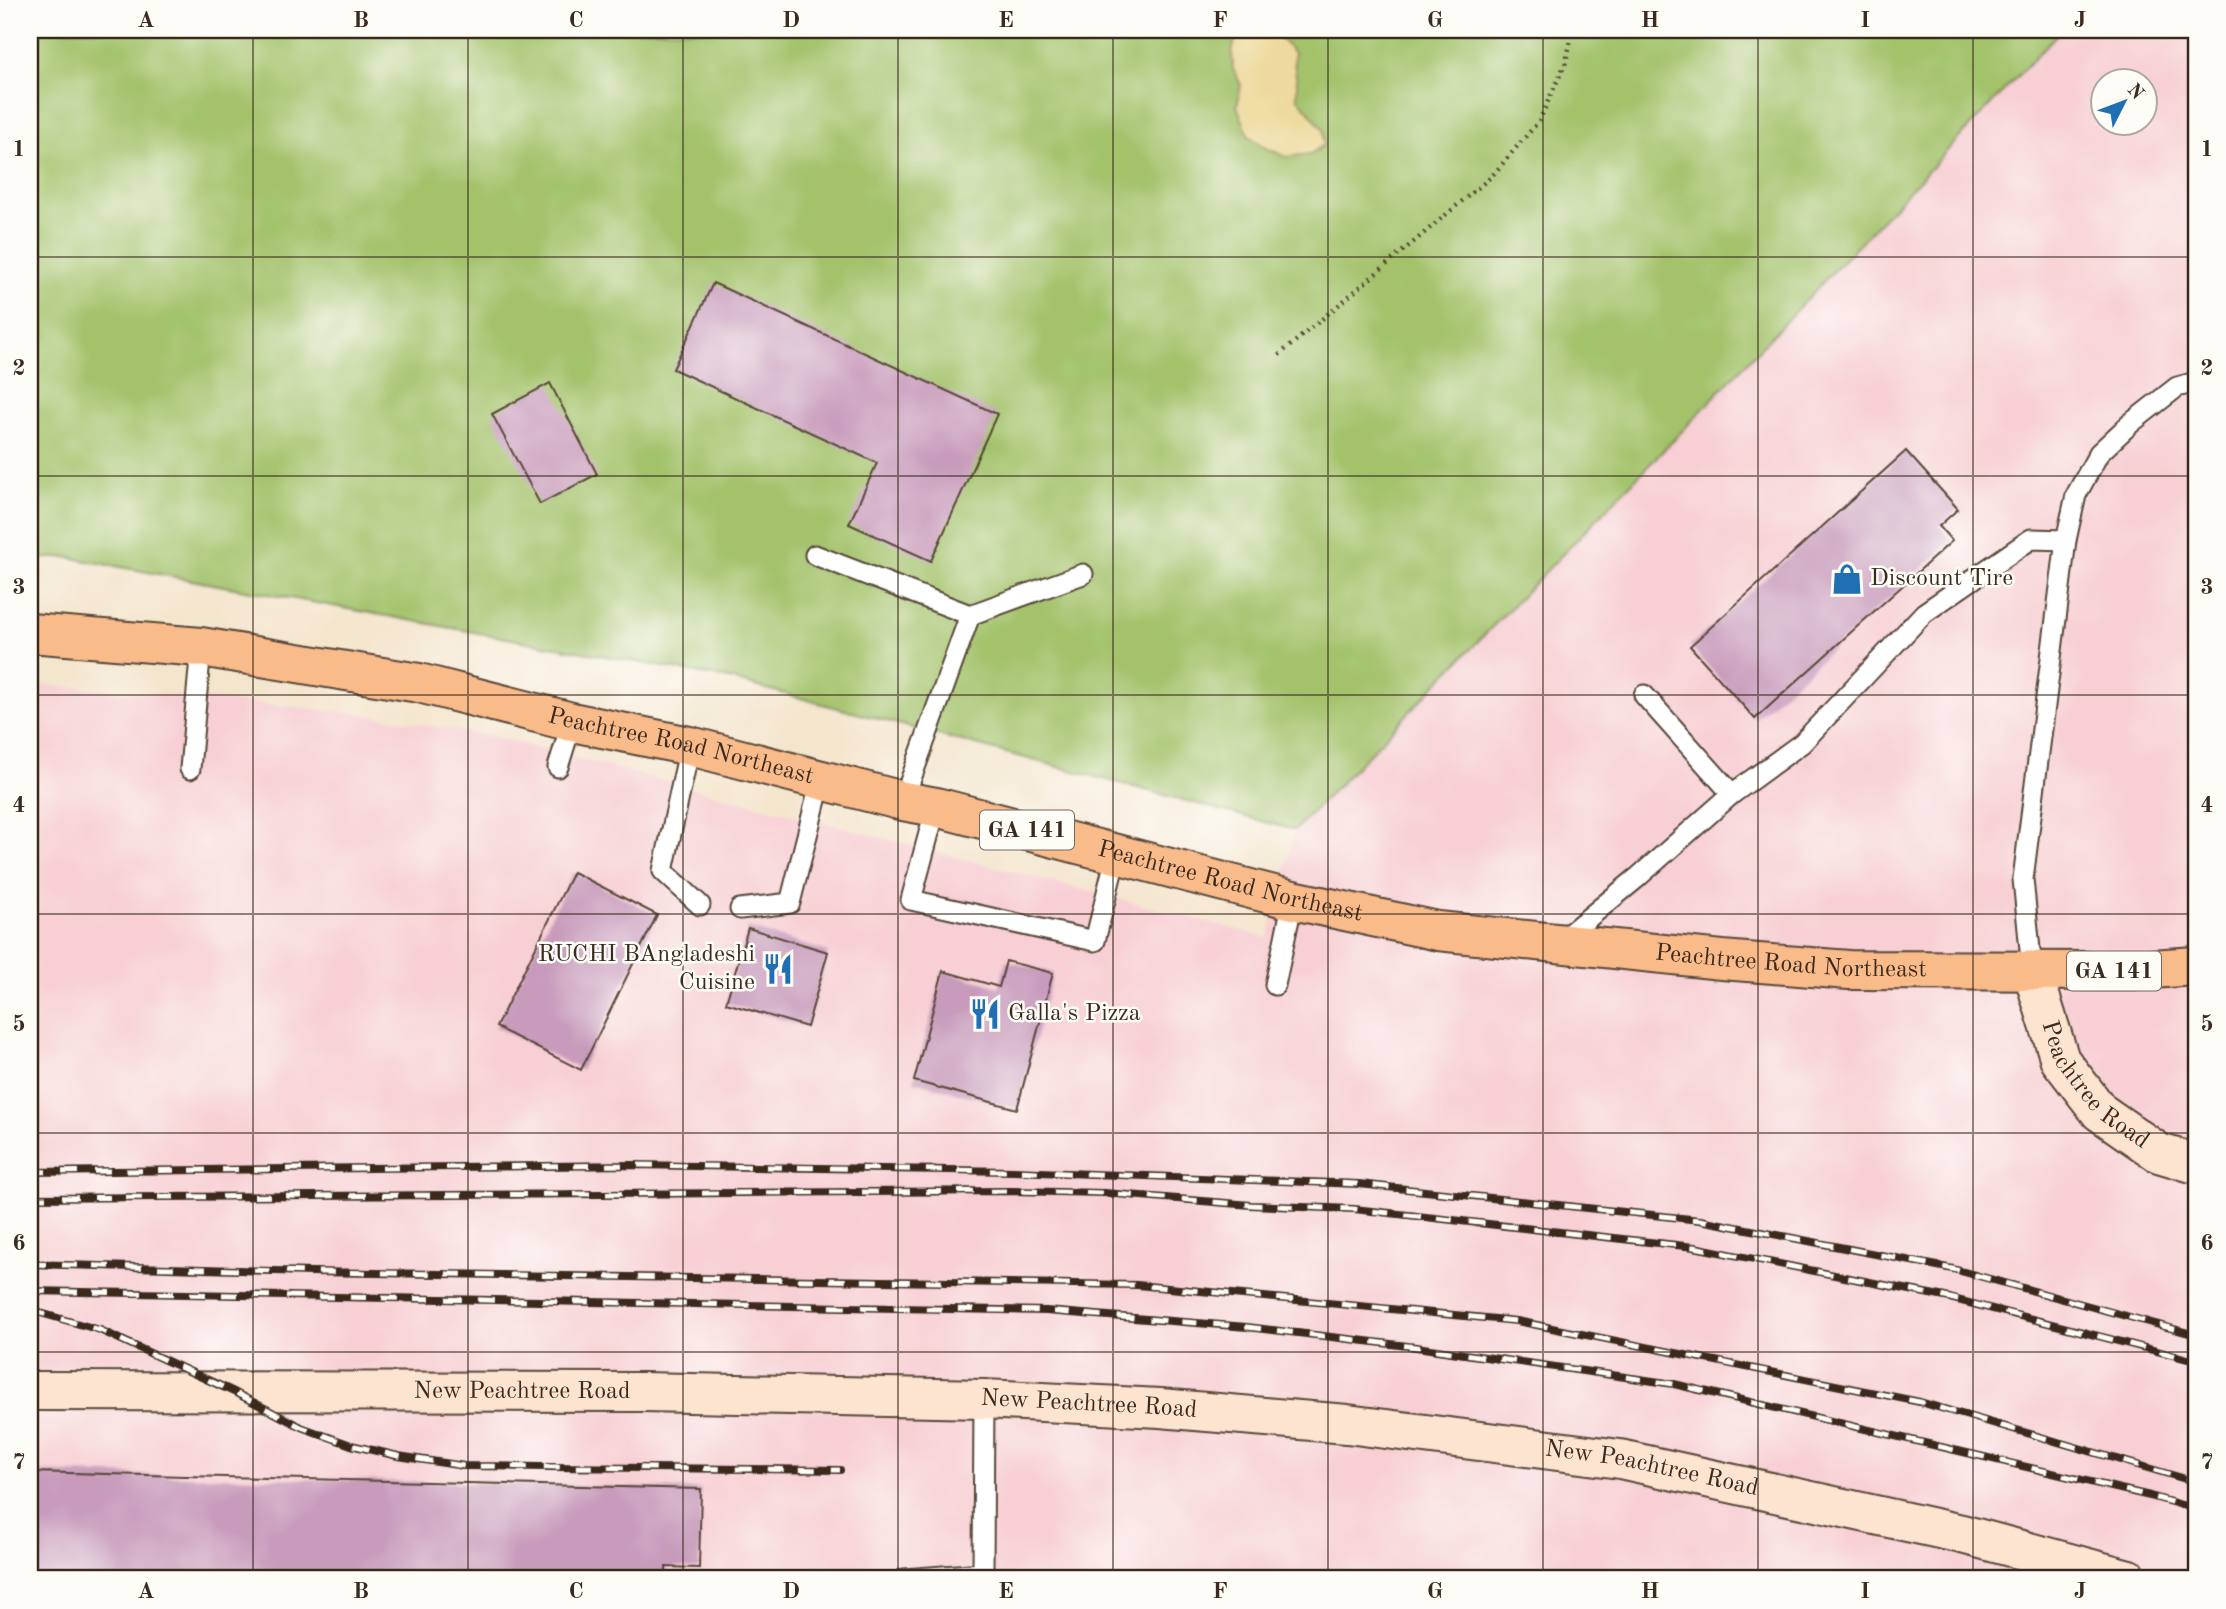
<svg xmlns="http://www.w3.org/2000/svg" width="2226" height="1609" font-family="'Old Standard TT',serif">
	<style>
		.built { fill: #f7cfd4; fill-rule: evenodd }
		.green { fill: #a3c26a; stroke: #6f7644; stroke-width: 2 }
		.sand { fill: #eeda9e; stroke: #94825e; stroke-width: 2 }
		.building { fill: #c89bbc }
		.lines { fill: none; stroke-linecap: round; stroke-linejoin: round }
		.lane-casing { stroke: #574638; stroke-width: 23 }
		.secondary-casing { stroke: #574638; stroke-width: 42 }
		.highway-casing { stroke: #574638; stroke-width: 42 }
		.path { stroke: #574638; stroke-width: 4.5; stroke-dasharray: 2 5; stroke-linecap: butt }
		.lane { stroke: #fff; stroke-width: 19 }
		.secondary { stroke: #fde4d1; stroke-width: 38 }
		.highway { stroke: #fabb8b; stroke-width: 38 }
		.rail-casing { stroke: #3b2a1e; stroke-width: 8 }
		.rail { stroke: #fdfcf7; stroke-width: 5; stroke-dasharray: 16; stroke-linecap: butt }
		.grid { fill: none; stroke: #3b2a1e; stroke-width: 2; stroke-opacity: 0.55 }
		.labels { text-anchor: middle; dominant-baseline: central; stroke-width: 5; stroke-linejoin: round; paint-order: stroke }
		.shield { fill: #fdfcf7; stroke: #75695f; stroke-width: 2 }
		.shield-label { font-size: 23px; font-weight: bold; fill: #3b2a1e }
		.poi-label { font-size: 24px; fill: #3b2a1e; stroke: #fdfcf7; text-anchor: start }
		.street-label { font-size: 24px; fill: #3b2a1e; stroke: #fdfcf7 }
		.neatline { fill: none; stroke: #3b2a1e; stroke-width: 2.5 }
		.grid-label { font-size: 23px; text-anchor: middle; font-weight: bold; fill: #3b2a1e }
	</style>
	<rect width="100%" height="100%" fill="#fdfcf7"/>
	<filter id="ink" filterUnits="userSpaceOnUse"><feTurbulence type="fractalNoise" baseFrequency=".0143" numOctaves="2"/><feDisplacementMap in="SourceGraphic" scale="14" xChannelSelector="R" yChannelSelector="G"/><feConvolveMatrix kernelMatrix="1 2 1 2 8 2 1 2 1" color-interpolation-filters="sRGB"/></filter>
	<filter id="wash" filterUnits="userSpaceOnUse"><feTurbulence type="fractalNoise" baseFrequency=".00686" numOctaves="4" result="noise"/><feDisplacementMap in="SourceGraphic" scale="28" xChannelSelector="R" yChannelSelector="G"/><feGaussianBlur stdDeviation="1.57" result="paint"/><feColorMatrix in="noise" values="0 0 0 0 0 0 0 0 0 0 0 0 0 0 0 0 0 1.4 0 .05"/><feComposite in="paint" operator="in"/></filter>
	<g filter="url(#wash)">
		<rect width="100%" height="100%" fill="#f4e5cd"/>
		<path class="built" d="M2061,30H2196V1579H30V684L156,694L364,714L495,737L1268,938L1295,830ZM2104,80H2146V122H2104Z"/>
		<polygon class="green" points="30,30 2061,30 1684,429 1295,830 729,679 66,557 30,559"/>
		<path class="sand" d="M1256,30H1273L1294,53C1293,69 1299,81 1297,97L1323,129L1324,145L1310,154L1287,157L1266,148L1249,136L1237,106L1241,85L1233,69L1232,52L1236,36Z"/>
		<g id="blocks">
			<g class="building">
				<polygon points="713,283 997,414 931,561 849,524 877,463 673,369"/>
				<polygon points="550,383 597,474 540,504 492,414"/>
				<polygon points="1906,451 1958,509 1939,526 1952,541 1755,719 1690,646"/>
				<polygon points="573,872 657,915 581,1070 496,1027"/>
				<polygon points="748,928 828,952 807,1027 726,1003"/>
				<polygon points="1006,961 1053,973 1017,1109 914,1081 943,971 999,987"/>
				<polygon points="30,1472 701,1489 699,1568 666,1567 666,1579 30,1579"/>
			</g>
		</g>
	</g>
	<g filter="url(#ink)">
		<use href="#blocks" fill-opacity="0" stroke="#574638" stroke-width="2"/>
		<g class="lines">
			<defs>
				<g id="lane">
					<polyline points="815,555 970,615 903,801"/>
					<polyline points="970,615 1083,574"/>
					<polyline points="1644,695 1732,794"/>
					<polyline points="690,746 663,871 700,905"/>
					<polyline points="558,767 572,722"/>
					<polyline points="190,769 201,647"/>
					<polyline points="936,807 911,900 1095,941 1117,852"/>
					<polyline points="740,909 790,903 821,780"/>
					<polyline points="1559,942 1637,878 1732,794 1802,743 1924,613 2031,539 2066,540"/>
					<polyline points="2032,970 2023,879 2066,540 2076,495 2099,453 2131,423 2177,387 2196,382"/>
					<polyline points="1275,985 1293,900"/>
					<polyline points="904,1579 983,1573 984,1399"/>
				</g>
				<g id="secondary">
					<path id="s1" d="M2032,970L2060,1060L2100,1112L2159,1153L2196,1164"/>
					<path id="s2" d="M30,1391L643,1392L984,1399L1160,1408L1347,1424L1620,1459L1962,1534L2129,1579"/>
				</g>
				<g id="highway">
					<path id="s3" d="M30,633L201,647L419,683L572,722L690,746L903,801L936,807L1293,900L1438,931L1722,960L1849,970L2121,971L2196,966"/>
				</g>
			</defs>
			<use href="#lane" class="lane-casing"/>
			<use href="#secondary" class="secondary-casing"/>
			<use href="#highway" class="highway-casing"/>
			<polyline class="path" points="1279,355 1492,176 1539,121 1566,62 1573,30"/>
			<use href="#lane" class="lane"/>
			<use href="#secondary" class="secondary"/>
			<use href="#highway" class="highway"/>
			<defs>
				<g id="rail">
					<polyline points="30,1172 633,1165 1013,1171 1359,1184 1700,1220 1953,1269 2196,1335"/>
					<polyline points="30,1198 1011,1191 1104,1193 1251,1205 1354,1209 1694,1247 1950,1298 2196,1361"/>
					<polyline points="30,1264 312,1272 1137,1285 1517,1321 1920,1402 2196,1482"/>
					<polyline points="30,1291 1046,1311 1247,1327 1416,1347 1674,1384 2150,1496 2196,1509"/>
					<polyline points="30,1310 100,1330 234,1392 301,1427 351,1445 398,1456 464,1466 840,1470"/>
				</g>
			</defs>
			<use href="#rail" class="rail-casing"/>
			<use href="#rail" class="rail"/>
		</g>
	</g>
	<path class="grid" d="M253,30V1579M468,30V1579M683,30V1579M898,30V1579M1113,30V1579M1328,30V1579M1543,30V1579M1758,30V1579M1973,30V1579M30,257H2196M30,476H2196M30,695H2196M30,914H2196M30,1133H2196M30,1352H2196"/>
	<defs>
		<symbol id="shop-bare" viewBox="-9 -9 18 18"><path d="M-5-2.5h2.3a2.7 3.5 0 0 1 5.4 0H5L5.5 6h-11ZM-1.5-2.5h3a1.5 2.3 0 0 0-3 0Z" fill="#1f6fb2" stroke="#fdfcf7" stroke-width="2.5" paint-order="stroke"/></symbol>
		<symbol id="restaurant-bare" viewBox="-9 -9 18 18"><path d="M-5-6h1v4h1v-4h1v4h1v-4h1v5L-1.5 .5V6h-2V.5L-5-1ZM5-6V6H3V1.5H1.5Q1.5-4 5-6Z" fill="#1f6fb2" stroke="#fdfcf7" stroke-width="2.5" paint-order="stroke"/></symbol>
	</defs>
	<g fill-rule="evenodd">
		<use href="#shop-bare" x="1825" y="557" width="44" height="44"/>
		<use href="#restaurant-bare" x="756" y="947" width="44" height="44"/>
		<use href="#restaurant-bare" x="963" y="992" width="44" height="44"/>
	</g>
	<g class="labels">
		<g class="shield">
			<rect x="980" y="810.5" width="94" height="39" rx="5"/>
			<rect x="2067" y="951.5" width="94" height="39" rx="5"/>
		</g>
		<g class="shield-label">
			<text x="1027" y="830">GA 141</text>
			<text x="2114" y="971">GA 141</text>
		</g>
		<g class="poi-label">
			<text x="1870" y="579">Discount Tire</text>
			<text x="755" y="955" text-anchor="end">RUCHI BAngladeshi<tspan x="755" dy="28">Cuisine</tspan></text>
			<text x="1008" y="1014">Galla's Pizza</text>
		</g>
		<g class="street-label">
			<text stroke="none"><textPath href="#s3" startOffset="662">Peachtree Road Northeast</textPath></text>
			<text stroke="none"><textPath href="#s3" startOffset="1228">Peachtree Road Northeast</textPath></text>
			<text stroke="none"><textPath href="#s3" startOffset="1796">Peachtree Road Northeast</textPath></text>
			<text stroke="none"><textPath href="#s1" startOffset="135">Peachtree Road</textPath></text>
			<text stroke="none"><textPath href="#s2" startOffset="492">New Peachtree Road</textPath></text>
			<text stroke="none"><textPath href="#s2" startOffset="1059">New Peachtree Road</textPath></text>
			<text stroke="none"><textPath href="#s2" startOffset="1626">New Peachtree Road</textPath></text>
		</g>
	</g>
	<rect width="2226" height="1609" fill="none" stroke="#fdfcf7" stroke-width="77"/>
	<g transform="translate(2124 102) rotate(48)"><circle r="33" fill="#fdfcf7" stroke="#afa8a0" stroke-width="2"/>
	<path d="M0-5L12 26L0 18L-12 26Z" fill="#1f6fb2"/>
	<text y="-10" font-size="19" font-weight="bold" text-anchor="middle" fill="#3b2a1e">N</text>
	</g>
	<rect x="38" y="38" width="2150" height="1532" class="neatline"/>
	<g class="grid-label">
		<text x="146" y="27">A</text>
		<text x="361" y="27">B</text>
		<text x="576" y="27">C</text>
		<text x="791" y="27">D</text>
		<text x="1006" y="27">E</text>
		<text x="1220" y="27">F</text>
		<text x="1435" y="27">G</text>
		<text x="1650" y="27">H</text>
		<text x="1865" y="27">I</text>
		<text x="2080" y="27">J</text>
		<text x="19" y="156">1</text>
		<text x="2207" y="156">1</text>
		<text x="19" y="375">2</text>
		<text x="2207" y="375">2</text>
		<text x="19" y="594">3</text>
		<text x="2207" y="594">3</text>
		<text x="19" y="812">4</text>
		<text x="2207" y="812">4</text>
		<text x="19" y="1031">5</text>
		<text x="2207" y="1031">5</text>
		<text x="19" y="1250">6</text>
		<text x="2207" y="1250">6</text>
		<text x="19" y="1469">7</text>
		<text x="2207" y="1469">7</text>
		<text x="146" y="1598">A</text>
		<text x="361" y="1598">B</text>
		<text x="576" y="1598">C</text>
		<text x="791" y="1598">D</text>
		<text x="1006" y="1598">E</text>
		<text x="1220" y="1598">F</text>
		<text x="1435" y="1598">G</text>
		<text x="1650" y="1598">H</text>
		<text x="1865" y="1598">I</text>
		<text x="2080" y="1598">J</text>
	</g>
</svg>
